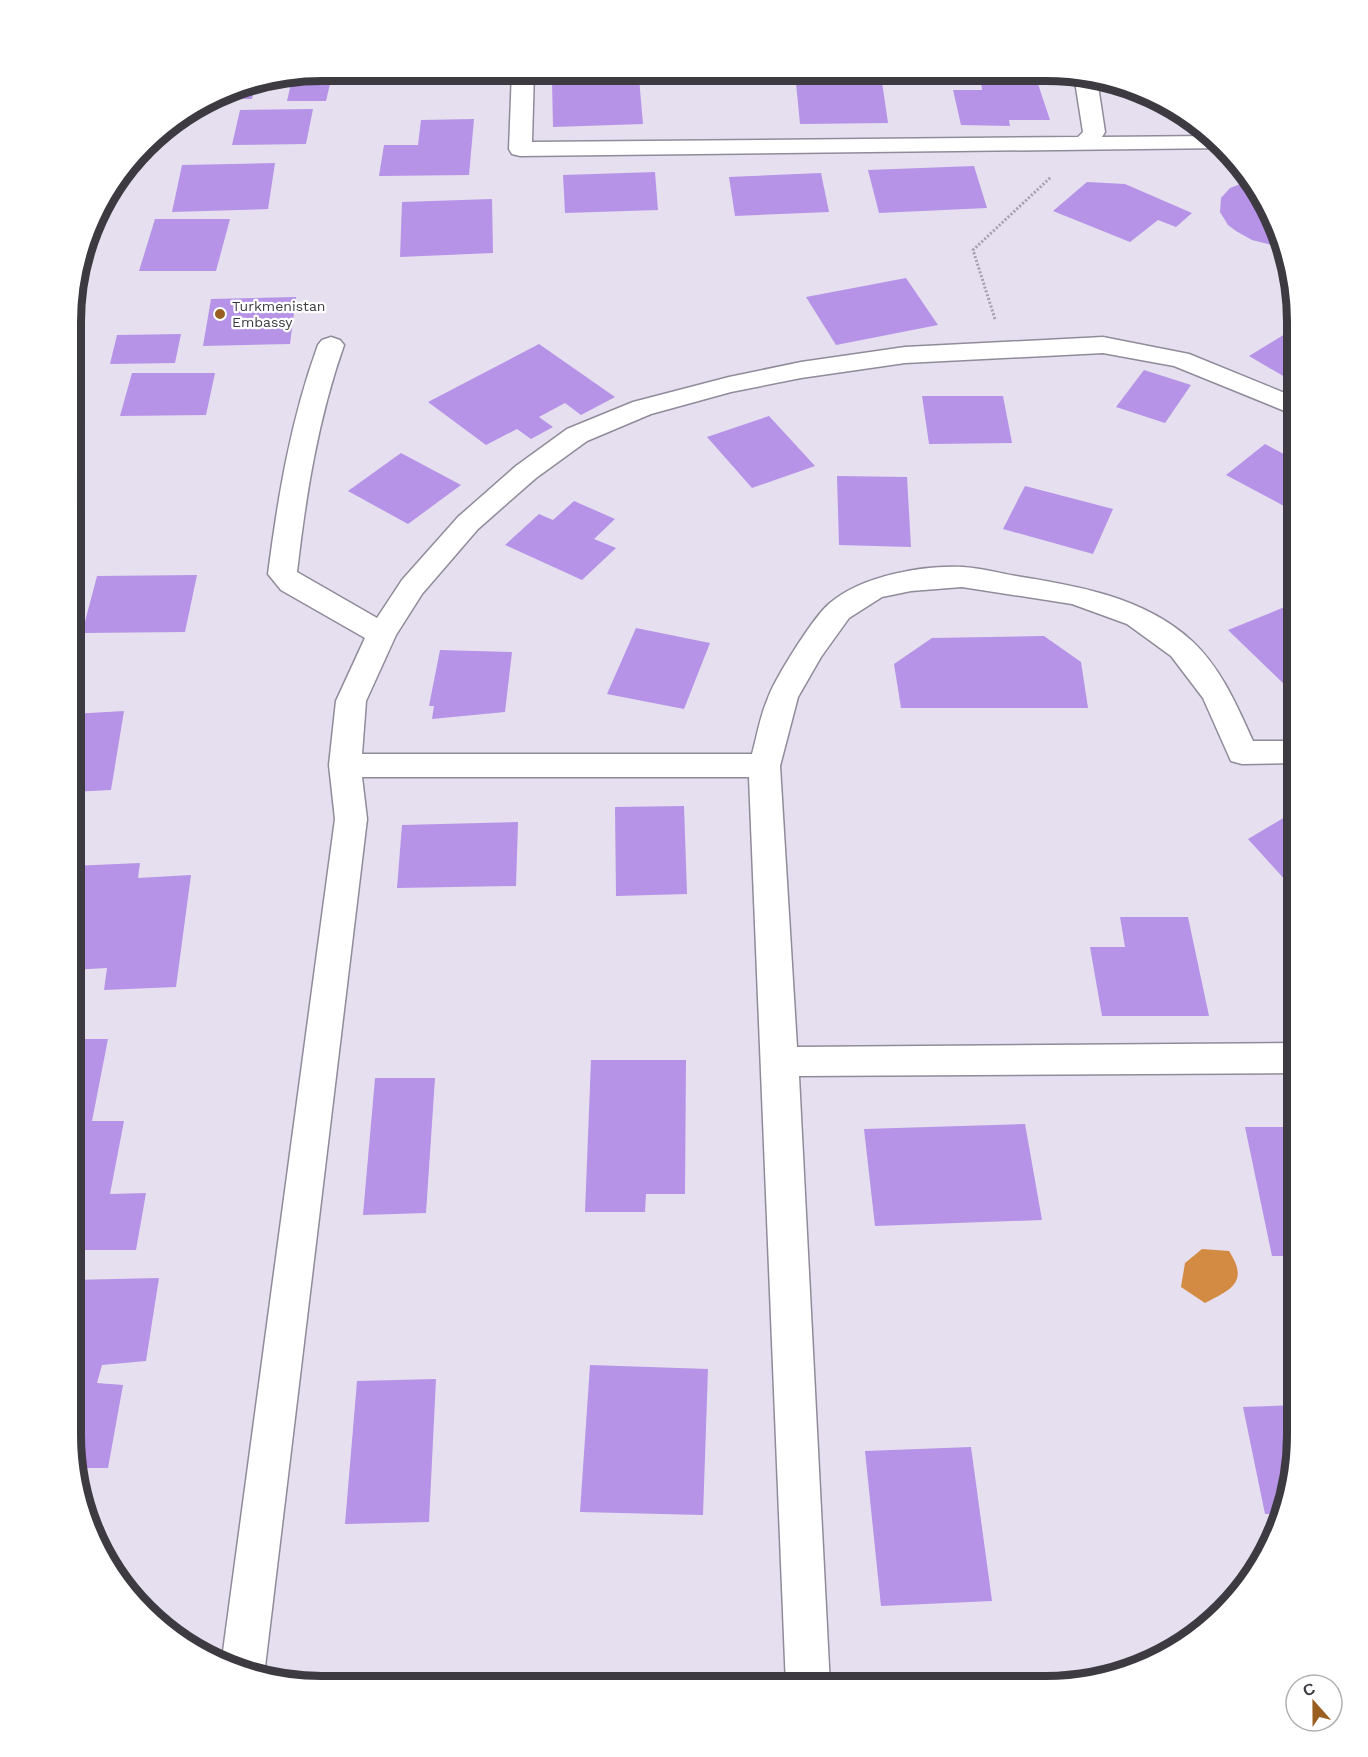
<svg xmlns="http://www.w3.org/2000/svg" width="1368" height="1757" font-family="'Work Sans',sans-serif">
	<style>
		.water { fill: #d38b43 }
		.building { fill: #b693e7 }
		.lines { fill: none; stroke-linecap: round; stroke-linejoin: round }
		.street-casing { stroke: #908b9a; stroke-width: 3 }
		.path { stroke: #a5a0ad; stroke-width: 3; stroke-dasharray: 2 2; stroke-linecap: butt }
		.street { fill: #fff; fill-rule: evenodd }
		.poi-dot { fill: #9a5f20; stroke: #fff; stroke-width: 2 }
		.labels { text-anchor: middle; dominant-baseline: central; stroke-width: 4.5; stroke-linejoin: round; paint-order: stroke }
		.far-poi-label { font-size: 14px; fill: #3d3a41; stroke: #fff; text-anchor: start }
		.rim { fill: none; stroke: #3d3a41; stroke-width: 8 }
	</style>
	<rect width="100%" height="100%" fill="#e5dfef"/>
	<path class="water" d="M1202,1249L1229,1251C1249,1282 1232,1289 1205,1303L1181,1287L1185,1263Z"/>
	<g class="building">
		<polygon points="322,70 333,71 326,101 287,101 292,79 277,78"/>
		<polygon points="995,72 1020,73 1037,81 1050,120 1009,120 1010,126 961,125 953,90 982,90 981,81"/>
		<polygon points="639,78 643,124 553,127 552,81"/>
		<polygon points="256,81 252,99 215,99 241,84"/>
		<polygon points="882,82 888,123 800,124 796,83"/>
		<polygon points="313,109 306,144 232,145 240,110"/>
		<polygon points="474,119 469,175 379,176 384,145 418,145 421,120"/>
		<polygon points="275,163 268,209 172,212 182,165"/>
		<polygon points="974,166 987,208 879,213 868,170"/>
		<polygon points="655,172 658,210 565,213 563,175"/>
		<polygon points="821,173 829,212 735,216 729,177"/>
		<polygon points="1251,180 1271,211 1280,247 1252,240 1236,231 1228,225 1220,212 1221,198 1230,188"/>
		<polygon points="1087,182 1125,184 1192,213 1176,227 1158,220 1130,242 1053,211"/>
		<polygon points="492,199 493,253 400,257 402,202"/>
		<polygon points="155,219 230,219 216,271 139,271"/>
		<polygon points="906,278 938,325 836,345 806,297"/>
		<polygon points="296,297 290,344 203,346 211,299"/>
		<polygon points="1290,331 1297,335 1297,384 1249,356"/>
		<polygon points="181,334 175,363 110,364 117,335"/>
		<polygon points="539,344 615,397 581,415 565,403 539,417 553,427 531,439 517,429 486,445 428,402"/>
		<polygon points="1144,370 1191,385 1165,423 1116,407"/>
		<polygon points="132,373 215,373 206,415 120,416"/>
		<polygon points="922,396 1003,396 1012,443 929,444"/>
		<polygon points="769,416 815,466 752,488 707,437"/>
		<polygon points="1265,444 1297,461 1297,513 1226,475"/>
		<polygon points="401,453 461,485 408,524 348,491"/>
		<polygon points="837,476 907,477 911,547 839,545"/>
		<polygon points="1025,486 1113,509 1093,554 1003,529"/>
		<polygon points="574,501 615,519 594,539 616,548 582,580 505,545 539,514 553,520"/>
		<polygon points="197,575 185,632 82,633 97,576"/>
		<polygon points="1297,602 1297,681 1286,686 1228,630"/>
		<polygon points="636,628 710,643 684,709 607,694"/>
		<polygon points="1044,636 1081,662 1088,708 901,708 894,664 932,638"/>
		<polygon points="440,650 512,652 505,712 432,719 434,706 429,706"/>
		<polygon points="124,711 111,790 72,792 72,714"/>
		<polygon points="684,806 687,894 616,896 615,807"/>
		<polygon points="1297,810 1297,893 1248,839"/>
		<polygon points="518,822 516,886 397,888 402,825"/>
		<polygon points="140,863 138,878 191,875 176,987 104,990 107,968 71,970 72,866"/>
		<polygon points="1120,917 1188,917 1209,1016 1102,1016 1090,947 1125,947"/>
		<polygon points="71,1039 108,1039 92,1121 124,1121 110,1194 146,1193 136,1250 71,1250"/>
		<polygon points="591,1060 686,1060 685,1194 646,1194 645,1212 585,1212"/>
		<polygon points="375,1078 435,1078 426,1213 363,1215"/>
		<polygon points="1025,1124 1042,1220 875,1226 864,1129"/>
		<polygon points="1245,1127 1297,1127 1297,1256 1272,1256"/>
		<polygon points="159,1278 146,1361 102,1365 97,1383 123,1385 108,1468 78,1468 71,1435 71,1280"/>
		<polygon points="590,1365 708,1369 703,1515 580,1512"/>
		<polygon points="436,1379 429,1522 345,1524 357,1381"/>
		<polygon points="1297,1405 1297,1452 1285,1513 1265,1514 1243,1407"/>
		<polygon points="971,1447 992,1601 881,1606 865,1451"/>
	</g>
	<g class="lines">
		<defs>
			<g id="street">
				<polygon points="512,71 534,71 532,142 1078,137 1083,132 1074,75 1079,73 1097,79 1105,132 1102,137 1212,136 1226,148 520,156 512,154 509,149"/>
				<path d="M331,337L340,340L344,345C318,419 306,494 297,572L377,618L402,580L458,517L516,466L567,429L633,402L729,377L801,362L905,347L1103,337L1189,354L1297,398V416L1174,366L1103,353L905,363L801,378L731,392L651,414L587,441L536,478L478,529L422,594L396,635L366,701L362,754H752C757,736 760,716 768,698C776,677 813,617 830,603C862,576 921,565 963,567C980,568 999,573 1016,576C1078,586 1144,597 1192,641C1221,668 1237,706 1253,741H1297V763L1242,764L1231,761L1203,698L1171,656L1127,624L1072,604L962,587L911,591L882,597L849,618L821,657L798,697L780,766L797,1047L1297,1043V1073L799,1076L830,1686H786L749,777H362L367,819L265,1667L262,1674L222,1659L335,819L329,765L336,701L365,638L281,590L268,574C278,496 291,419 318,345L322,340Z"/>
			</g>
		</defs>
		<use href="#street" class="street-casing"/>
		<polyline class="path" points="995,319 973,250 1051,177"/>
		<use href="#street" class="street"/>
	</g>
	<circle class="poi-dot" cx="220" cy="314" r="6"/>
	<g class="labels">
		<g class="far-poi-label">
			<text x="232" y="306">Turkmenistan<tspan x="232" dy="16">Embassy</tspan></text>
		</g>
	</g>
	<path d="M0 0H1368V1757H0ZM322 81H1046A241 241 0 0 1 1287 322V1435A241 241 0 0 1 1046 1676H322A241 241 0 0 1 81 1435V322A241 241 0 0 1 322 81Z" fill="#fff" fill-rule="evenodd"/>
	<path class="rim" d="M322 81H1046A241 241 0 0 1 1287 322V1435A241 241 0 0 1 1046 1676H322A241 241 0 0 1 81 1435V322A241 241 0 0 1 322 81Z"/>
	<g transform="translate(1314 1703) rotate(339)"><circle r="28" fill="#ffffff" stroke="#b1b0b3" stroke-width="1.5"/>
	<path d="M0-4.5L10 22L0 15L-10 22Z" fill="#9a5f20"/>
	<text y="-9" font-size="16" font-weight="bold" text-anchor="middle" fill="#3d3a41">С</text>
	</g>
</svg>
